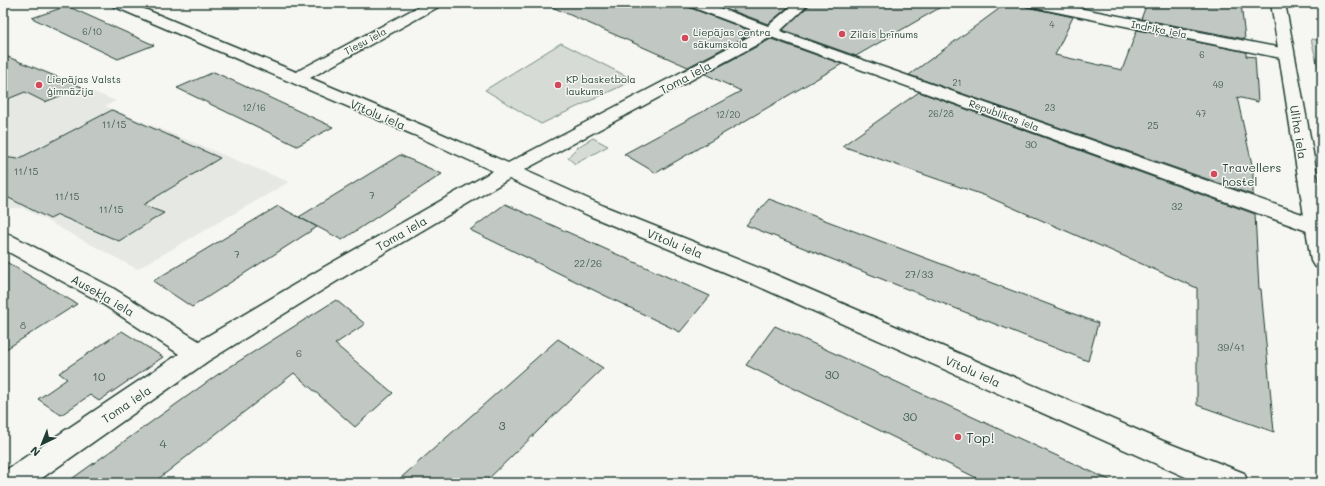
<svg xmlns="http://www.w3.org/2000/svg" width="1325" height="486" font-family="Mali,sans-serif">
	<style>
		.built { fill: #e6e8e4 }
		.green { fill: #d6dbd6; stroke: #7a8c85 }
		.building { fill: #c1c8c3; stroke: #1f3d34 }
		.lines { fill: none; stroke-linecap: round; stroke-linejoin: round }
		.minor-casing { stroke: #1f3d34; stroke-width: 3 }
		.major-casing { stroke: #1f3d34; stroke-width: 3 }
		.minor { fill: #f6f6f2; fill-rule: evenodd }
		.major { fill: #f6f6f2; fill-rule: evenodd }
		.poi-dot { fill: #d1495b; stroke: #f6f6f2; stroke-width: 1.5 }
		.labels { text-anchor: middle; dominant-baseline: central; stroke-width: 3; stroke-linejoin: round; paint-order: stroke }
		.far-number-label { font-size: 9px; fill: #486058 }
		.far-street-label { font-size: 10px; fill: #1f3d34; stroke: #f6f6f2 }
		.far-poi-label { font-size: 10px; fill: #1f3d34; stroke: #f6f6f2; text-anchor: start }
		.number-label { font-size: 10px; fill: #486058 }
		.street-label { font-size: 12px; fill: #1f3d34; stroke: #f6f6f2 }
		.poi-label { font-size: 12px; fill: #1f3d34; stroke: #f6f6f2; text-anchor: start }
		.near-number-label { font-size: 12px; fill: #486058 }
		.near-poi-label { font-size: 14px; fill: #1f3d34; stroke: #f6f6f2; text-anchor: start }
	</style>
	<rect width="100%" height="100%" fill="#f6f6f2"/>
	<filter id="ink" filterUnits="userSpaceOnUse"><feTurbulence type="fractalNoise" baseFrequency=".025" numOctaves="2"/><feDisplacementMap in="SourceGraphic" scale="8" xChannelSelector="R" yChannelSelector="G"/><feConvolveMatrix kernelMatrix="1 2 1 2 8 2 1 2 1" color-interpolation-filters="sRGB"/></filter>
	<g filter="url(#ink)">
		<polygon class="built" points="3,56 116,101 105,106 289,182 137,269 23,208 3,208"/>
		<g class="green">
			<polygon points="1311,39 1322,41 1322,83"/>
			<polygon points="561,43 634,80 541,124 485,90"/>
			<path d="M593,138L608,146L575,164L568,158C573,149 584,143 593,138Z"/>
		</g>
		<g class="building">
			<polygon points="543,3 684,3 688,7 754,32 688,67"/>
			<polygon points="734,3 793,3 768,24 733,11"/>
			<polygon points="811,3 948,3 856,56 783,30"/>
			<polygon points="1007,3 1024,3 1027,7 1073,17 1055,55 1122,70 1137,30 1246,52 1246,56 1255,57 1258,102 1237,97 1253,169 1253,195 909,75"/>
			<polygon points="1147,3 1241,3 1245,39 1141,19"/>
			<polygon points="67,6 154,45 118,59 32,18"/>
			<polygon points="771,39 842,64 656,173 624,154 741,91 705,74"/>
			<polygon points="3,55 82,87 45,102 25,92 3,101"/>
			<polygon points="214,72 333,127 297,146 177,88"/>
			<polygon points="919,92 1255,214 1259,289 1261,289 1274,432 1197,405 1197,288 986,196 842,146"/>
			<polygon points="112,110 220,158 143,205 164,213 119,241 58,215 50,219 3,195 3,157 18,159"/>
			<polygon points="400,155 442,174 342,240 299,217"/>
			<polygon points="769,199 1098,323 1088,361 746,225"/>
			<polygon points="505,204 710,296 680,332 470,230"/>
			<polygon points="278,206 317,227 192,307 153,281"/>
			<polygon points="3,260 77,304 3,351"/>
			<polygon points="336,300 365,324 335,344 393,393 355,427 294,373 153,483 66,483 217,375"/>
			<polygon points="775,326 1116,483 987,483 746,365"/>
			<polygon points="122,331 163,357 99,401 90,395 61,415 38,399 67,379 59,373"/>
			<polygon points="558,339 603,368 484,483 395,483"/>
		</g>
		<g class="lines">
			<defs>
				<g id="minor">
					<polygon points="111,3 130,3 296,72 425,3 442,3 440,6 310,78 424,126 508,163 758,32 689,6 687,3 707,3 768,26 795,3 810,3 780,31 1322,221 1322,231 1315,233 1307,231 771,37 524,170 604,206 769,272 1163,441 1244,473 1248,483 1199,483 753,284 590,216 509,179 342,278 208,361 35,483 3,483 3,472 179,354 95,299 3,249 3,233 11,235 111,287 199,341 326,266 493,171 412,134 113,6"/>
					<polygon points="1025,3 1053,3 1286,49 1291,51 1294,54 1291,57 1286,59 1032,7 1027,6"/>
				</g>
				<polygon id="major" points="1271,3 1285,3 1322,201 1322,269 1314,266 1311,261"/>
			</defs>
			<use href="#minor" class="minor-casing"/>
			<use href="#major" class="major-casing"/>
			<use href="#minor" class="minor"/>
			<use href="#major" class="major"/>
		</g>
	</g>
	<g class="poi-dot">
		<circle cx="842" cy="34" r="4"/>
		<circle cx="685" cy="38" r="4"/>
		<circle cx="39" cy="85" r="4"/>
		<circle cx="558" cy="85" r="4"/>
		<circle cx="1214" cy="174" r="4"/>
		<circle cx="958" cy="437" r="4"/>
	</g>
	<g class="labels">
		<g class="far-number-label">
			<text x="1052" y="24">4</text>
			<text x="92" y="31">6/10</text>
			<text x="1202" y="54">6</text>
			<text x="957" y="82">21</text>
			<text x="1218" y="84">49</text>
			<text x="254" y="107">12/16</text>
			<text x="1050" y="107">23</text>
			<text x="941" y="113">26/28</text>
			<text x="1201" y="113">47</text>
			<text x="728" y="114">12/20</text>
		</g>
		<g class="far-street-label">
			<text transform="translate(1159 29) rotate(11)">Indriķa iela</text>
			<text transform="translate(365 41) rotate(-28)">Tiesu iela</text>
			<text transform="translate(1004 115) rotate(20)">Republikas iela</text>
		</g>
		<g class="far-poi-label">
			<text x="693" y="32">Liepājas centra<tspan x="693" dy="12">sākumskola</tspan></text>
			<text x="850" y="34">Zilais brīnums</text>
			<text x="47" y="79">Liepājas Valsts<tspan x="47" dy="12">ģimnāzija</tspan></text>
			<text x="566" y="79">KP basketbola<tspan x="566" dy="12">laukums</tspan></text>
		</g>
		<g class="number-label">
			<text x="114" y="124">11/15</text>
			<text x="1153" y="125">25</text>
			<text x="1031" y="144">30</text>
			<text x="26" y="171">11/15</text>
			<text x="372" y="195">7</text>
			<text x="67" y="196">11/15</text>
			<text x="1177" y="206">32</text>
			<text x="111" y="209">11/15</text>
			<text x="237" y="254">7</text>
			<text x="588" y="263">22/26</text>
			<text x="919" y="274">27/33</text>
			<text x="23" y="325">8</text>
			<text x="1231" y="347">39/41</text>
			<text x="299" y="353">6</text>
		</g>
		<g class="street-label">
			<text transform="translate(685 77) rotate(-28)">Toma iela</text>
			<text transform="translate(378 114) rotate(23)">Vītolu iela</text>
			<text transform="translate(1299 132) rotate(81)">Uliha iela</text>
			<text transform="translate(401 233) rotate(-30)">Toma iela</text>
			<text transform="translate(675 243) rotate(22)">Vītolu iela</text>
			<text transform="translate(103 295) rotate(30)">Ausekļa iela</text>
			<text transform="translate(973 371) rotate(24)">Vītolu iela</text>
			<text transform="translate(126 404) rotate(-34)">Toma iela</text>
		</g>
		<g class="poi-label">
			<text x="1222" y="167">Travellers<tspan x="1222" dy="14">hostel</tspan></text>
		</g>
		<g class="near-number-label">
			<text x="832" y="374">30</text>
			<text x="99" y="376">10</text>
			<text x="910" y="416">30</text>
			<text x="502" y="425">3</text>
			<text x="163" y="443">4</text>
		</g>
		<g class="near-poi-label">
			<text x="966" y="437">Top!</text>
		</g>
	</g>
	<rect width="1325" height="486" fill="none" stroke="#f6f6f2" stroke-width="16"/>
	<rect x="8" y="8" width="1309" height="470" fill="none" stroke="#1f3d34" stroke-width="1.5" filter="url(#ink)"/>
	<g transform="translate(42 444) rotate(223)" stroke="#f6f6f2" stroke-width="3" paint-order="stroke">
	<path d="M0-3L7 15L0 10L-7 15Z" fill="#1f3d34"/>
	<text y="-6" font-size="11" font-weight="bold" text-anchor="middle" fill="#1f3d34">N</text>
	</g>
</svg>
